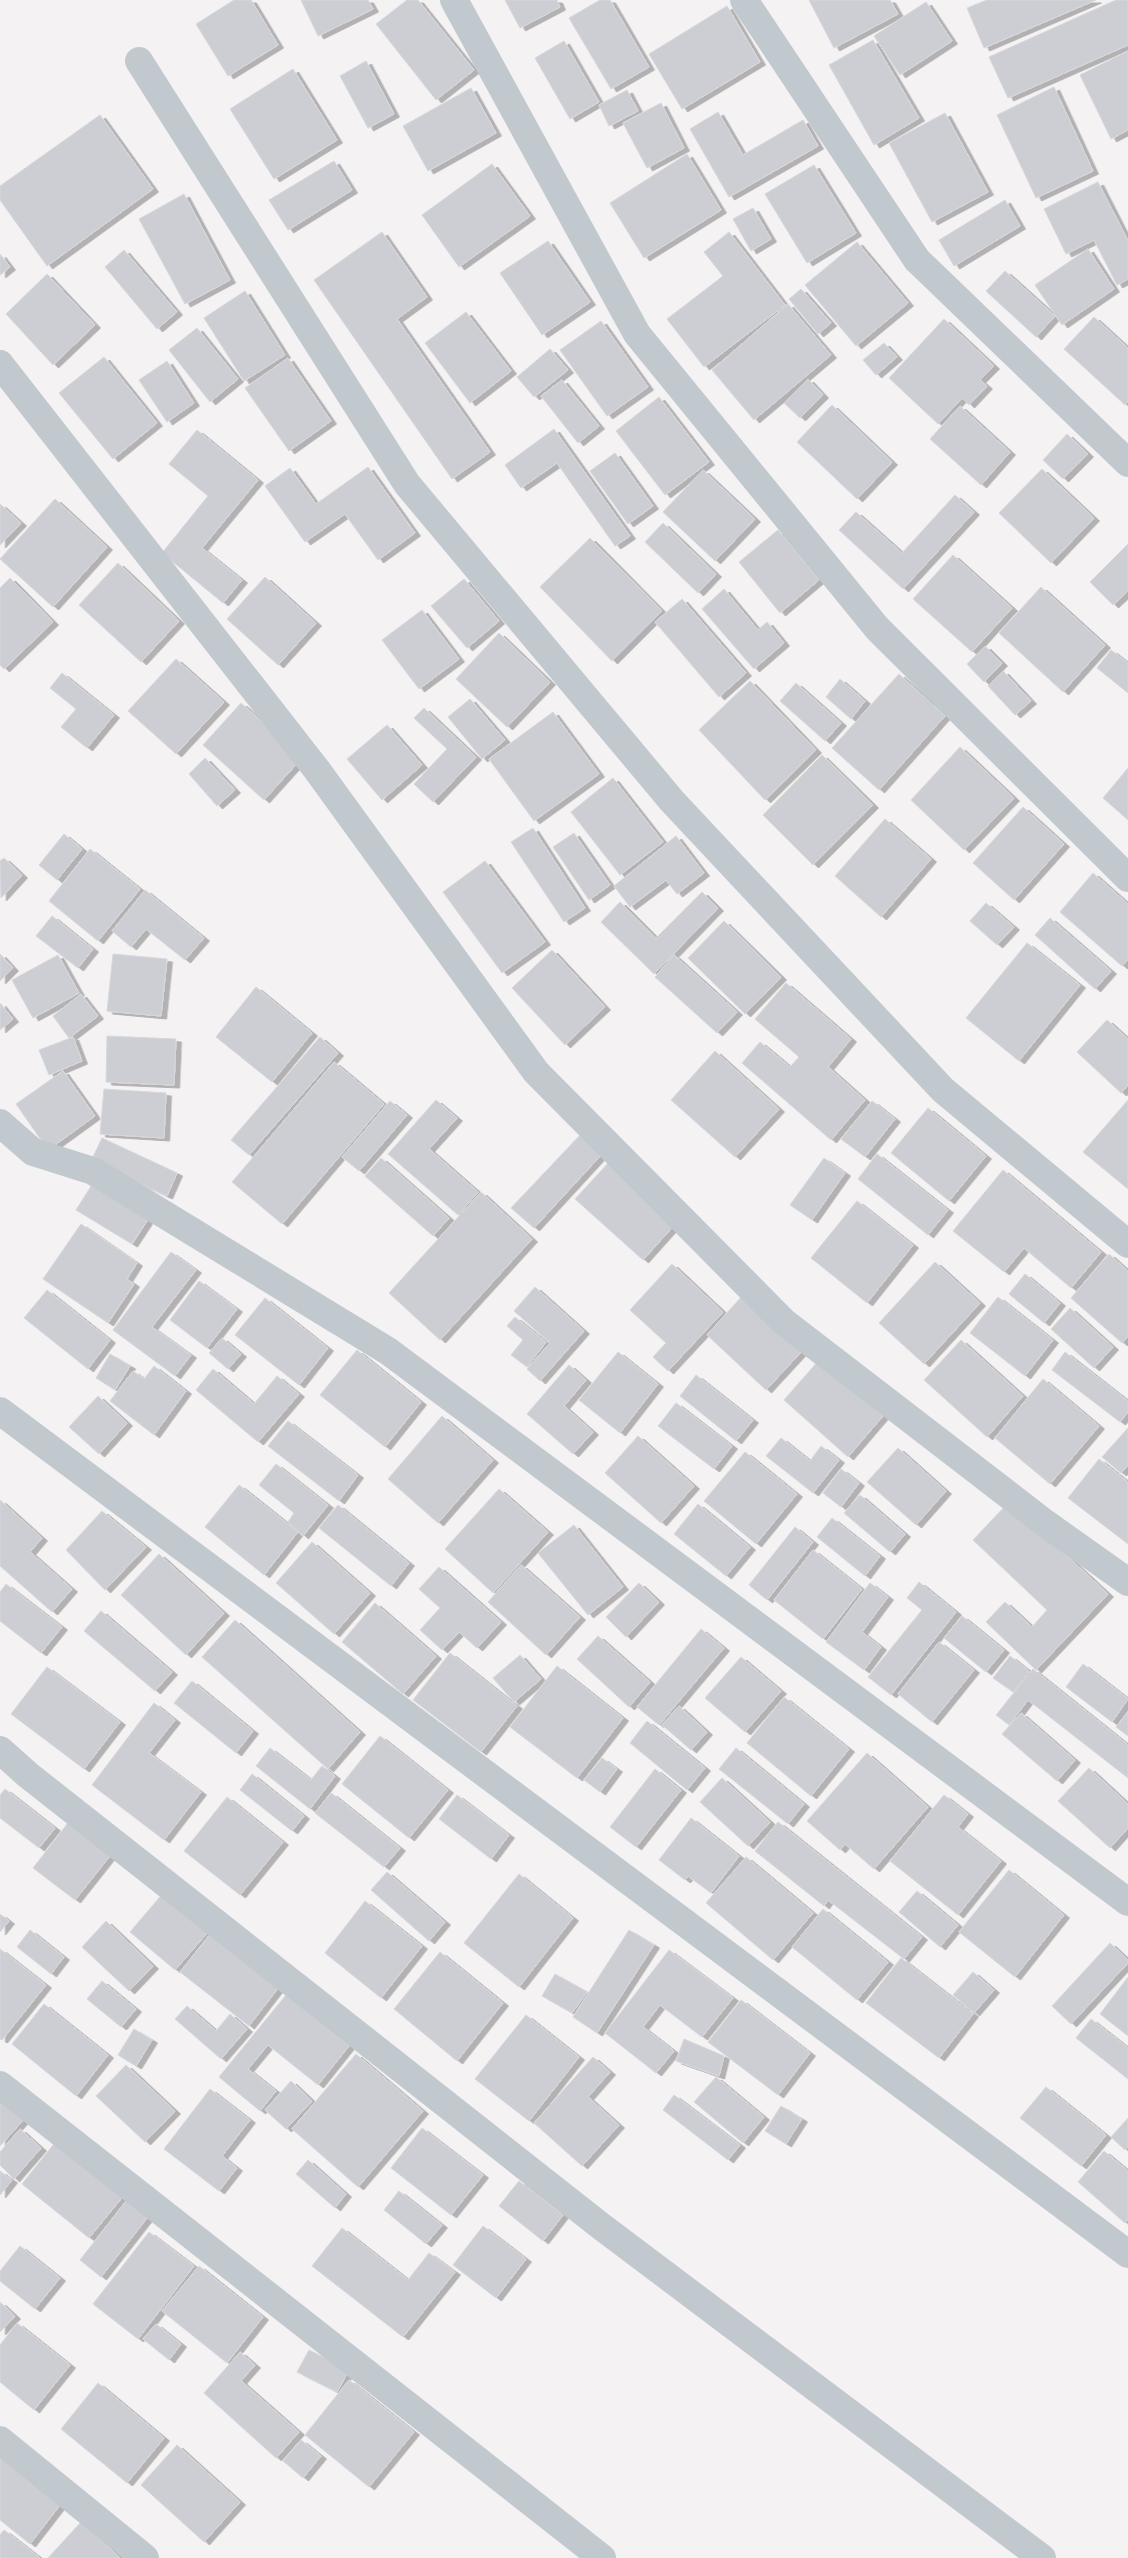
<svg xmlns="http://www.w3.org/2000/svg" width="1128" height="2558" font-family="'Source Sans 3',sans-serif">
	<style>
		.building { fill: #ccced4; stroke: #d6d8dc; filter: url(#shadow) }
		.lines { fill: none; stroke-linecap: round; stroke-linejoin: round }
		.street { stroke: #c1c9cf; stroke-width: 28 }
	</style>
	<defs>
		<filter id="shadow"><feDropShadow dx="5.5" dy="3" stdDeviation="0" flood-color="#0004"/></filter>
	</defs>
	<rect width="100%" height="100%" fill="#f4f2f2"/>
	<g class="building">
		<polygon points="234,0 251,0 278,45 228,76 196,24"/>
		<polygon points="301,0 368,0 373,9 318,36"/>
		<polygon points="407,0 418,0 474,70 436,100 376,24"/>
		<polygon points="505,0 557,0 560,7 520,28"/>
		<polygon points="600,0 610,0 649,67 611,89 569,18"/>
		<polygon points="809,0 890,0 898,14 834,48"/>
		<polygon points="987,0 1096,0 984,48 967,8"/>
		<polygon points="1116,0 1128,0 1128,45 1008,98 989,57"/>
		<polygon points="926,2 952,41 900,75 874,36"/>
		<polygon points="727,6 760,62 682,109 649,54"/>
		<polygon points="873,40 919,118 874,145 829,65"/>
		<polygon points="564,41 599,102 570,119 535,58"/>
		<polygon points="1128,51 1128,130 1111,139 1080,75"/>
		<polygon points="366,61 394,114 368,128 340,76"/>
		<polygon points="293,69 337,140 274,179 230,109"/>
		<polygon points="1054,87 1093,171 1036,198 997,115"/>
		<polygon points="471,88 496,133 428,171 403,126"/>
		<polygon points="627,90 638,111 609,126 599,105"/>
		<polygon points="661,103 684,148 647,168 623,123"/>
		<polygon points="718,112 743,155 803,120 818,146 729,197 690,129"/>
		<polygon points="945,113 988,192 932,222 889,143"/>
		<polygon points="100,115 153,189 47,266 0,200 0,186"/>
		<polygon points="687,154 721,210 644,258 610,203"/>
		<polygon points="334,161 352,190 288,230 269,200"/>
		<polygon points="492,164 530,216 459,267 422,215"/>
		<polygon points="814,165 856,233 807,263 765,194"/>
		<polygon points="1098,182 1128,241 1128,279 1117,285 1094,240 1066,254 1044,209"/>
		<polygon points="184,194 230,280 185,304 139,219"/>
		<polygon points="1005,200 1020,226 954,266 939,240"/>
		<polygon points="753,208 771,239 751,251 733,219"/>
		<polygon points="382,232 427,297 397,319 490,452 452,479 314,280"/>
		<polygon points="729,232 785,305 704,367 667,319 723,276 704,252"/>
		<polygon points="548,241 590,302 542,335 500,273"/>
		<polygon points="857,242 908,303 856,346 805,285"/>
		<polygon points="1088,249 1114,289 1062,325 1035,285"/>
		<polygon points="124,250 177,312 157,329 105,267"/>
		<polygon points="0,254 10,267 0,275"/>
		<polygon points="1005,271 1055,316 1036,337 986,291"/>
		<polygon points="47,274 95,325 53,365 6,314"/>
		<polygon points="801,289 831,323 818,334 789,299"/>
		<polygon points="245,291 285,355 244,381 204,318"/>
		<polygon points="788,304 831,355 754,420 712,370"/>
		<polygon points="466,312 511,371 470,403 425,343"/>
		<polygon points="1094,317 1128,348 1128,401 1125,405 1064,349"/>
		<polygon points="944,319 994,366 980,380 987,386 969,405 962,398 938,424 889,378"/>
		<polygon points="601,321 648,387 607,416 560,350"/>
		<polygon points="197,328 238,379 210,402 169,350"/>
		<polygon points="884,343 897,357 876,375 863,360"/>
		<polygon points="550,349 568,370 534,397 517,377"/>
		<polygon points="104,357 157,423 113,459 59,393"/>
		<polygon points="288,358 331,421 289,451 245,388"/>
		<polygon points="167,361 194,403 167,422 139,380"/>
		<polygon points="808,379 823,395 800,418 784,403"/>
		<polygon points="562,380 599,426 578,443 541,396"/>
		<polygon points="659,397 709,462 665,495 616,431"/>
		<polygon points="832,405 892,462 857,499 797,442"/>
		<polygon points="960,406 1010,452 981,485 930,439"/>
		<polygon points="554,429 630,536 615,546 557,463 521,488 505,465"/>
		<polygon points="197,430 258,480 202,548 242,580 223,603 162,553 208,496 169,464"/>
		<polygon points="1067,434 1088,454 1063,479 1043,460"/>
		<polygon points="615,453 653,506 628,524 590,471"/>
		<polygon points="368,467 415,533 378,560 345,514 305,542 265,486 290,468 316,504"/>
		<polygon points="1042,469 1094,518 1051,563 999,513"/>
		<polygon points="703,470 755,519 715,561 663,512"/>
		<polygon points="955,495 974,512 903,589 839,530 856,512 902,553"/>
		<polygon points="55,499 107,547 53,607 0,559"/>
		<polygon points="0,504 21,523 0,545"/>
		<polygon points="663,523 716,574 698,593 645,542"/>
		<polygon points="778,530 819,580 780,613 739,562"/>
		<polygon points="590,538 662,611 612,661 540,587"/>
		<polygon points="1128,544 1128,591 1113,605 1090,582"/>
		<polygon points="953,555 1012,608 972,652 913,599"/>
		<polygon points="118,563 179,621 141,662 79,605"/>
		<polygon points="265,577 316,623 278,665 227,619"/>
		<polygon points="10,578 53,622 4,669 0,665 0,588"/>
		<polygon points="464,579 499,621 467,648 431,606"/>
		<polygon points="1041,587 1105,645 1063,692 999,633"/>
		<polygon points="724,589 758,630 767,622 784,643 754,669 702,609"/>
		<polygon points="682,599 746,673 719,697 655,622"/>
		<polygon points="422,610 459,659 419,689 382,640"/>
		<polygon points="499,633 550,682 507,727 456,679"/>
		<polygon points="985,646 1002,663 984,682 967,664"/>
		<polygon points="1111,650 1128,663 1128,693 1097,668"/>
		<polygon points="176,659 224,702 176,754 128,711"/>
		<polygon points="1003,671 1031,701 1015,715 988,686"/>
		<polygon points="62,673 114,715 87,748 61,727 76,709 50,688"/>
		<polygon points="899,674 945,716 879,790 832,748"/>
		<polygon points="840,679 865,701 851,719 826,697"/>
		<polygon points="750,681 816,750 765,800 699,730"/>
		<polygon points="796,683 841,723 825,741 780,701"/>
		<polygon points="470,699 505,740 482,759 448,717"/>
		<polygon points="241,703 302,758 264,800 203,745"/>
		<polygon points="424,708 476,757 433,802 414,784 447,749 414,718"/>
		<polygon points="553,712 599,774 534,821 489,759"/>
		<polygon points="387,725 422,765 382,800 347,759"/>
		<polygon points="960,747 1014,798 964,850 911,800"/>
		<polygon points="822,755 873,805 813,865 763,815"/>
		<polygon points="205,758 235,790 217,806 189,774"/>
		<polygon points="1128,768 1128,820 1103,798"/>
		<polygon points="613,778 663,842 620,875 571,812"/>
		<polygon points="1023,807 1064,844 1014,900 973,863"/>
		<polygon points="885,819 931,859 881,917 835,876"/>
		<polygon points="533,828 585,908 564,922 511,842"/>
		<polygon points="574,833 610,885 589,900 553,847"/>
		<polygon points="64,834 82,849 57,880 39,865"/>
		<polygon points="676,836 704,873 677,894 666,880 630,907 614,886"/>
		<polygon points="90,849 140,889 98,941 49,901"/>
		<polygon points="4,858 22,875 1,898 0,861"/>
		<polygon points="485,861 545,942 502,973 443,892"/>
		<polygon points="1093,873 1128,904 1128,959 1122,966 1060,912"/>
		<polygon points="145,890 204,938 185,960 146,929 131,947 112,931"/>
		<polygon points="702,892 718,908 654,974 601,922 620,902 656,938"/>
		<polygon points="986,903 1014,927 997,945 970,921"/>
		<polygon points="52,916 93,949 78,968 36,936"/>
		<polygon points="1050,918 1111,971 1095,989 1035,935"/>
		<polygon points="724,921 781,977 745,1014 688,958"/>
		<polygon points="1027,943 1080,985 1019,1061 966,1018"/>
		<polygon points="552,950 605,1007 565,1045 512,988"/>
		<polygon points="0,954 13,968 0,981"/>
		<polygon points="113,954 167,959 161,1016 107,1011"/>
		<polygon points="58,955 79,993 33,1018 12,980"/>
		<polygon points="674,955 737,1012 717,1033 655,977"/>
		<polygon points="786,983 851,1039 828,1067 865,1100 831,1140 742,1063 760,1042 790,1067 799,1057 755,1019"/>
		<polygon points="256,987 312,1033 272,1082 216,1037"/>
		<polygon points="81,994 98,1016 69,1038 53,1016"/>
		<polygon points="0,1003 13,1019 0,1030"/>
		<polygon points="1107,1020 1128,1039 1128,1085 1121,1093 1077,1052"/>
		<polygon points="107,1036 176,1039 174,1085 106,1082"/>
		<polygon points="73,1037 82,1061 49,1075 39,1050"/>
		<polygon points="320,1037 338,1053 249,1155 231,1140"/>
		<polygon points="715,1051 779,1109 735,1157 671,1100"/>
		<polygon points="334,1062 384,1104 282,1224 232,1182"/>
		<polygon points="63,1071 95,1116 48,1150 16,1104"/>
		<polygon points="104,1089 166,1093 164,1138 100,1134"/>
		<polygon points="436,1100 457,1118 429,1149 478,1192 458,1215 388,1154"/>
		<polygon points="1128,1100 1128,1189 1083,1152"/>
		<polygon points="390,1101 407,1115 359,1171 342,1157"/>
		<polygon points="872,1101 895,1119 865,1157 841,1139"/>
		<polygon points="928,1108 986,1156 949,1201 891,1153"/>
		<polygon points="582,1133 603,1153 534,1228 511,1208"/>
		<polygon points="102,1138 177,1173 167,1196 91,1161"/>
		<polygon points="877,1154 948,1210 928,1235 858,1179"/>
		<polygon points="381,1158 449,1218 433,1236 365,1176"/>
		<polygon points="824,1158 845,1173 812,1220 790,1205"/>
		<polygon points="611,1160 678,1221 643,1260 575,1199"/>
		<polygon points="1003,1170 1101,1252 1071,1288 1024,1248 1004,1272 953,1231"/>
		<polygon points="93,1183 149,1218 132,1244 76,1210"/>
		<polygon points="481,1192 532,1239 440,1340 389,1293"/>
		<polygon points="857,1201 913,1245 867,1303 811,1258"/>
		<polygon points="81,1224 137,1263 127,1279 134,1284 108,1323 43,1279"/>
		<polygon points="171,1252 196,1270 152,1327 191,1355 175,1376 113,1330"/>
		<polygon points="1109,1254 1128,1271 1128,1336 1122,1343 1071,1298"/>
		<polygon points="935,1262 980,1303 924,1364 879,1323"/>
		<polygon points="672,1264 723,1312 668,1371 653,1357 666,1343 630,1310"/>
		<polygon points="1025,1274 1060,1303 1044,1323 1009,1294"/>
		<polygon points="199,1281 237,1309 207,1348 170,1320"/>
		<polygon points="535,1287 584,1331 540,1381 527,1369 550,1343 514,1311"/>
		<polygon points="47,1290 110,1340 88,1369 24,1318"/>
		<polygon points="743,1295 803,1350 766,1390 707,1335"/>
		<polygon points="998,1297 1053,1340 1025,1376 970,1333"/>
		<polygon points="265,1298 328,1348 299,1385 235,1335"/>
		<polygon points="1070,1308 1113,1347 1094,1368 1051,1329"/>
		<polygon points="515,1317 546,1342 527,1367 511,1355 523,1340 507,1326"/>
		<polygon points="222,1338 241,1354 228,1369 209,1353"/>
		<polygon points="961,1340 1023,1396 987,1437 924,1380"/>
		<polygon points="357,1350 421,1402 385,1447 320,1395"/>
		<polygon points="618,1352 658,1384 620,1433 579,1400"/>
		<polygon points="1065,1352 1128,1401 1128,1412 1120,1422 1052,1370"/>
		<polygon points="110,1354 130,1366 115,1390 96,1378"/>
		<polygon points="819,1360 883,1416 848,1457 784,1400"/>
		<polygon points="569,1365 586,1380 564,1406 593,1432 573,1454 527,1414"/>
		<polygon points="154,1366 186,1391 154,1435 110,1401 133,1371 144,1379"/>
		<polygon points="213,1369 254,1404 277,1376 299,1394 258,1442 196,1390"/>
		<polygon points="696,1375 753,1420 736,1441 680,1396"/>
		<polygon points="1043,1379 1099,1426 1050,1484 995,1438"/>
		<polygon points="98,1396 127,1423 99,1454 69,1427"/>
		<polygon points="676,1403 732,1446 714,1469 658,1426"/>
		<polygon points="442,1416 493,1460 438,1523 388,1479"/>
		<polygon points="288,1421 358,1475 339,1501 268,1446"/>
		<polygon points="1128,1428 1128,1465 1121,1473 1102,1457"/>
		<polygon points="638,1436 694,1486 661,1523 605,1473"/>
		<polygon points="781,1438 810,1461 821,1446 839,1460 813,1493 766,1456"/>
		<polygon points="898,1448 946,1491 916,1525 867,1482"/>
		<polygon points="745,1452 797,1494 756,1544 704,1501"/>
		<polygon points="1099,1459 1128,1482 1128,1544 1068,1498"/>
		<polygon points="276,1464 328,1505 303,1536 288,1522 294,1513 259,1485"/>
		<polygon points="841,1469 859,1483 841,1507 823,1493"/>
		<polygon points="239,1485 298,1532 264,1575 205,1527"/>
		<polygon points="499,1489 548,1532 493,1593 445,1549"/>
		<polygon points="860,1495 905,1534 890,1552 844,1513"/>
		<polygon points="0,1500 42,1538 30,1552 72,1589 52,1612 0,1566"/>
		<polygon points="1009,1502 1108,1594 1036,1670 986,1622 1005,1602 1032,1627 1047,1610 973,1540"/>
		<polygon points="698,1504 750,1547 726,1576 674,1534"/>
		<polygon points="338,1505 409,1563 391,1586 319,1528"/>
		<polygon points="102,1511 146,1547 105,1590 66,1550"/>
		<polygon points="832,1518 880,1556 865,1576 817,1537"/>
		<polygon points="574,1525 623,1587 588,1615 538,1553"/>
		<polygon points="795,1527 813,1542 767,1600 749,1585"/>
		<polygon points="312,1542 370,1593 334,1634 276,1583"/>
		<polygon points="813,1550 862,1589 823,1639 774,1600"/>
		<polygon points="159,1554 224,1613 186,1655 121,1595"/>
		<polygon points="521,1565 580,1617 546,1655 488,1602"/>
		<polygon points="439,1567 501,1622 477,1648 459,1632 442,1650 420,1630 440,1608 419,1589"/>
		<polygon points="919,1582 956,1612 891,1695 868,1677 922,1610 907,1598"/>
		<polygon points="639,1583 659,1602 626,1637 606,1617"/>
		<polygon points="870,1583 888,1597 862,1632 881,1647 864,1670 826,1642"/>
		<polygon points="6,1584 62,1627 41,1653 0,1621 0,1592"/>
		<polygon points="375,1603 436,1656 403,1694 342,1642"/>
		<polygon points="101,1611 172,1672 155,1691 84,1631"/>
		<polygon points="962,1616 1004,1650 986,1672 944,1638"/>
		<polygon points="235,1620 360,1732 328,1769 202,1657"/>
		<polygon points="701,1629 724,1648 659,1725 637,1707"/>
		<polygon points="598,1636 650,1682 629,1707 577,1659"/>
		<polygon points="939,1642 974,1670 932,1722 898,1694"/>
		<polygon points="450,1653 517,1706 481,1752 413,1700"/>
		<polygon points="520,1655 541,1679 514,1702 493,1678"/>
		<polygon points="1010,1656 1029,1671 1013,1692 993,1678"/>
		<polygon points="741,1657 781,1691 745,1732 705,1698"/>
		<polygon points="1083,1664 1128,1699 1112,1722 1066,1687"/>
		<polygon points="557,1666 623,1718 577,1778 510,1727"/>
		<polygon points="47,1667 120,1722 84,1769 11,1714"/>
		<polygon points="1033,1669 1128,1745 1128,1778 1028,1700 1009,1725 996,1715"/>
		<polygon points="192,1681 253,1731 236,1753 174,1703"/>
		<polygon points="784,1697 849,1749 811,1796 747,1743"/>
		<polygon points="154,1703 175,1720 149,1753 201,1792 164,1840 92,1785"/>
		<polygon points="679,1706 707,1732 691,1750 662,1725"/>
		<polygon points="1128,1712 1128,1736 1116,1727"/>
		<polygon points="1021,1713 1075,1760 1057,1781 1002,1734"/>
		<polygon points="647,1721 705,1768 687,1790 630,1743"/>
		<polygon points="380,1736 448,1790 409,1838 342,1784"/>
		<polygon points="270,1748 311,1780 322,1766 335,1776 310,1809 256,1766"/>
		<polygon points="736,1748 804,1804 788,1824 719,1769"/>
		<polygon points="867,1753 928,1807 874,1869 845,1844 840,1850 807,1821"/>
		<polygon points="602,1758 617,1769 600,1792 584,1780"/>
		<polygon points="1089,1768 1128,1804 1128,1828 1110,1848 1058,1801"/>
		<polygon points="655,1769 681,1790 636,1847 610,1827"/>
		<polygon points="252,1774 304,1816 292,1831 240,1790"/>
		<polygon points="722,1778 770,1822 748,1846 700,1802"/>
		<polygon points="5,1789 55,1828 39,1848 0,1818 0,1795"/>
		<polygon points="331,1793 400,1848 384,1867 315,1813"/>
		<polygon points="457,1795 509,1835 491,1859 439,1819"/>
		<polygon points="944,1795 968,1814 958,1827 1001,1861 958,1915 890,1861"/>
		<polygon points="227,1797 283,1842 240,1895 184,1851"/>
		<polygon points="691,1818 739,1856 711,1893 688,1876 685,1880 659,1860"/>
		<polygon points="71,1819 113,1852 75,1900 33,1868"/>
		<polygon points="778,1822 922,1937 904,1959 828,1900 824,1906 755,1851"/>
		<polygon points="746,1857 813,1913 773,1960 706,1903"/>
		<polygon points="1009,1870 1064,1915 1015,1977 959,1932"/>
		<polygon points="387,1872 445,1922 429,1941 371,1890"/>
		<polygon points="519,1874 573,1918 519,1987 464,1943"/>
		<polygon points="917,1891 958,1925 940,1947 899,1912"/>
		<polygon points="164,1892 209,1931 175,1970 130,1932"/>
		<polygon points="365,1901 422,1946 381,1998 325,1953"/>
		<polygon points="823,1909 888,1962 857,2000 792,1947"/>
		<polygon points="0,1914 9,1921 0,1932"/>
		<polygon points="106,1921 153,1966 129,1991 82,1947"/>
		<polygon points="30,1930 64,1957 51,1974 17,1947"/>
		<polygon points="629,1930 654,1945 597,2033 573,2017"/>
		<polygon points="211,1933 279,1987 249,2026 180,1972"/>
		<polygon points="1110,1943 1128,1960 1128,1963 1071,2024 1052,2006"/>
		<polygon points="0,1949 46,1985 2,2040 0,2039"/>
		<polygon points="669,1950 733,1998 702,2037 660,2005 643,2027 674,2051 656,2073 605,2033"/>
		<polygon points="440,1952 503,2003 457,2061 394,2009"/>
		<polygon points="901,1958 973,2014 939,2058 866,2003"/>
		<polygon points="973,1972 994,1990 974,2013 953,1995"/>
		<polygon points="555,1974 587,1992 572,2013 542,1996"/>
		<polygon points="1128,1977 1128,2036 1100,2014"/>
		<polygon points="102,1981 136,2009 121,2027 87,1999"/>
		<polygon points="286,1995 349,2046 318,2085 268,2045 248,2069 276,2091 260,2111 219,2077"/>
		<polygon points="741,2000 810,2053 778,2095 708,2042"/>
		<polygon points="44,2004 108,2055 76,2096 12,2044"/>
		<polygon points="187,2006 216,2031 230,2014 247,2029 221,2059 175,2019"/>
		<polygon points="526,2015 579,2057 529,2121 475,2079"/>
		<polygon points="1091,2019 1128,2048 1128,2079 1076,2038"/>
		<polygon points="134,2029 152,2040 136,2066 118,2055"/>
		<polygon points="684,2039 724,2056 719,2076 676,2061"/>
		<polygon points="356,2054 423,2111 358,2187 292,2129"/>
		<polygon points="593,2057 610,2072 588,2097 619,2125 582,2166 534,2123"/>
		<polygon points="126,2065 175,2111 145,2142 96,2096"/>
		<polygon points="716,2077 764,2117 743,2143 694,2102"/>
		<polygon points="291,2081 312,2101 286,2129 265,2110"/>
		<polygon points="1046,2087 1106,2135 1081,2166 1020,2118"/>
		<polygon points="210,2089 250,2120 222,2156 237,2168 219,2191 164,2149"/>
		<polygon points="674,2095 740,2145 728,2160 663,2110"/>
		<polygon points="0,2096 25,2118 0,2146"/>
		<polygon points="781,2106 802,2119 786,2144 765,2131"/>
		<polygon points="1128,2118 1128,2146 1125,2150 1111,2137"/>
		<polygon points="422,2128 483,2175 451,2215 391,2168"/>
		<polygon points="20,2129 41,2148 14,2179 0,2165 0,2152"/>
		<polygon points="57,2140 125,2194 89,2238 22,2184"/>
		<polygon points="1104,2151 1128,2171 1128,2219 1125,2223 1078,2182"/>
		<polygon points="308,2160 346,2194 335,2208 296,2174"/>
		<polygon points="0,2171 12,2180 0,2195"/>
		<polygon points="519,2181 563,2215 543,2241 499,2206"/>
		<polygon points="399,2191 442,2225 426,2244 384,2210"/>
		<polygon points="130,2196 151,2213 101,2277 80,2260"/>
		<polygon points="483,2226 526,2259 496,2298 453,2265"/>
		<polygon points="342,2228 408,2280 429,2253 455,2272 403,2337 312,2266"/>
		<polygon points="149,2232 194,2266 138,2339 93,2304"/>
		<polygon points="20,2246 60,2278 35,2309 0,2281 0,2271"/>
		<polygon points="199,2266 263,2317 227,2363 162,2311"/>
		<polygon points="0,2302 15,2316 0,2332"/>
		<polygon points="17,2323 70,2365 34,2410 0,2382 0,2345"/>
		<polygon points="156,2324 181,2344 169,2360 143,2339"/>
		<polygon points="309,2350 349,2370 337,2392 297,2372"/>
		<polygon points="240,2352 255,2365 241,2381 299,2432 276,2458 204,2393"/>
		<polygon points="349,2380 414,2432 369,2487 305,2435"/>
		<polygon points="98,2383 164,2438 127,2483 61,2429"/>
		<polygon points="301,2440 321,2456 303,2478 283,2461"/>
		<polygon points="177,2445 240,2502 204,2542 141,2485"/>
		<polygon points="0,2450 64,2500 30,2544 0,2520"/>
		<polygon points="81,2522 120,2558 48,2558"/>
		<polygon points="4,2530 40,2558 0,2558 0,2535"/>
	</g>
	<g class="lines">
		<g class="street">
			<polyline points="454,0 637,334 877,628 1128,878"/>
			<polyline points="744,0 917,260 1128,463"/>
			<polyline points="139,61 407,484 672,801 943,1090 1128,1244"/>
			<polyline points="0,364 317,770 536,1072 784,1322 1045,1523 1128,1582"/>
			<polyline points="0,1123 33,1152 93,1171 388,1351 1128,1902"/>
			<polyline points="0,1411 1128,2254"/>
			<polyline points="0,1750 28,1775 602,2227 1042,2558"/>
			<polyline points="0,2085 602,2558"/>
			<polyline points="0,2440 145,2558"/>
		</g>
	</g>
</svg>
